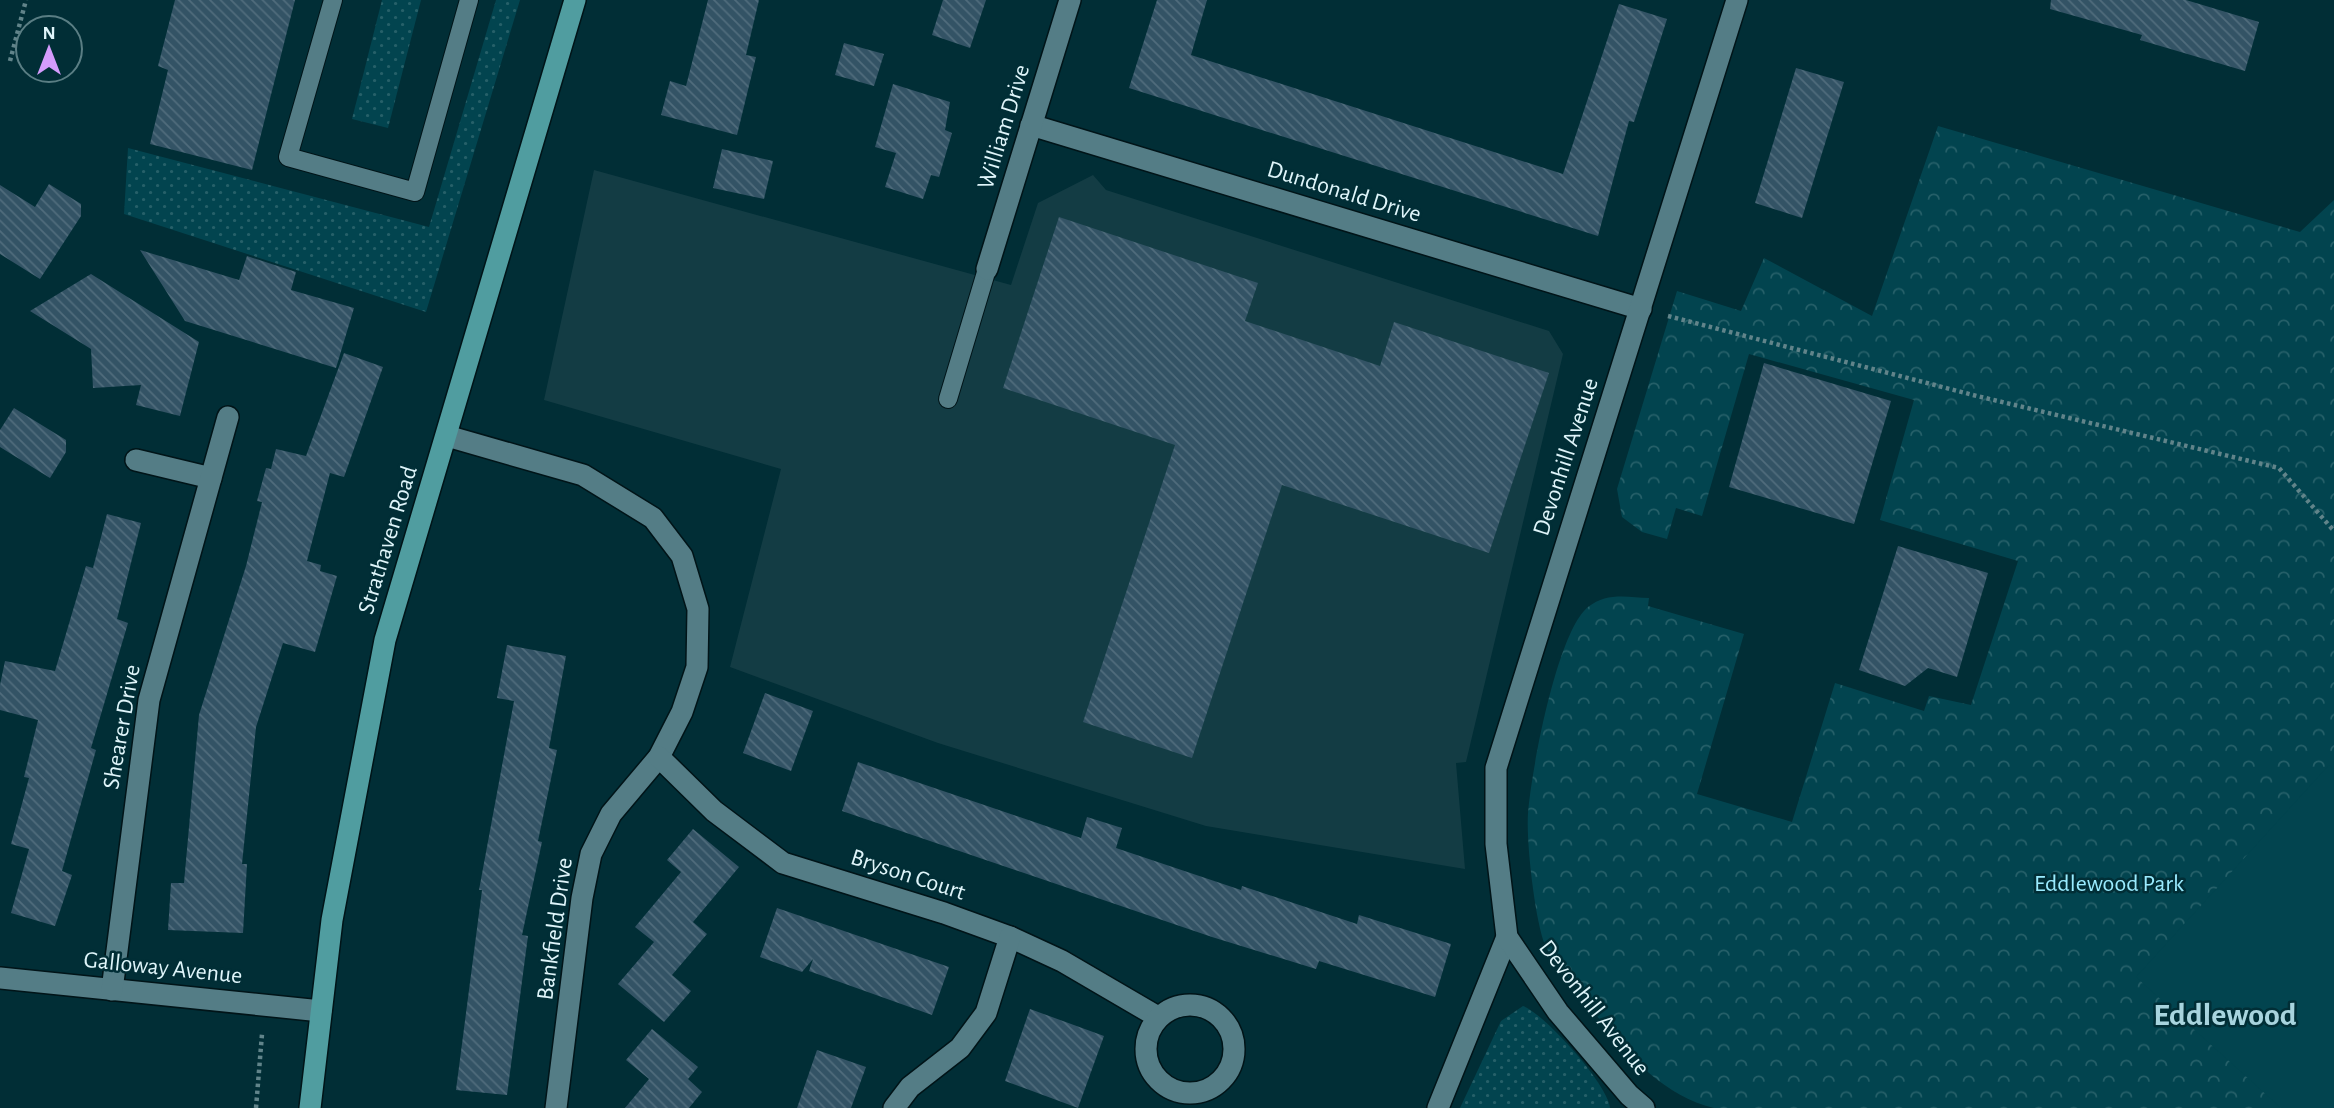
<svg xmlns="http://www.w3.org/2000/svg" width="2334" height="1108" font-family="'Alegreya Sans',sans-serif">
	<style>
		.built { fill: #133c44 }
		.grass { fill: url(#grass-dots) }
		.park { fill: url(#park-crowns) }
		.pitch { fill: #02444f }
		.building { fill: url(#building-back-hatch) }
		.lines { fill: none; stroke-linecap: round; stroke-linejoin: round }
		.lane-casing { stroke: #011418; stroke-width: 20 }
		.street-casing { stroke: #011418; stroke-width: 24 }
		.primary-casing { stroke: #011418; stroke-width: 24 }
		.path { stroke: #61848a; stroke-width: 4.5; stroke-dasharray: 3.5 3.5; stroke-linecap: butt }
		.lane { stroke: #547d86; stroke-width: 18 }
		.street { stroke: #547d86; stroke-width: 21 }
		.primary { stroke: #509da0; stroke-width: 21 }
		.labels { text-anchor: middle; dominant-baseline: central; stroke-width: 5; stroke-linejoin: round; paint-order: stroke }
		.street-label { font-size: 24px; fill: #dff5fa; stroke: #012e36 }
		.park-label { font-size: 24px; fill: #99ebfe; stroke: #012e36 }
		.district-label { font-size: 32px; font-weight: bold; fill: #a8d4de; stroke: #012e36 }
	</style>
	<defs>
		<pattern id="grass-dots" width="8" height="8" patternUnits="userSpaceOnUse" patternTransform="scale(1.75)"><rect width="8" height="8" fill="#02444f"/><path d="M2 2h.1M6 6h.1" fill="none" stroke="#266069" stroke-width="1.8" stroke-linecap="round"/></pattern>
		<pattern id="park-crowns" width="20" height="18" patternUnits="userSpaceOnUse" patternTransform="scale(1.75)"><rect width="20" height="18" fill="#02444f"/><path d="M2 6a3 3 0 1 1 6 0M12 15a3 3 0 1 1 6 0" fill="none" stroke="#266069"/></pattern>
		<pattern id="building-back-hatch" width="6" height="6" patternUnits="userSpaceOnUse" patternTransform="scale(1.75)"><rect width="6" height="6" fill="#335365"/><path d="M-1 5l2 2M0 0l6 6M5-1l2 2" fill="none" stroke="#506c7c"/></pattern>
	</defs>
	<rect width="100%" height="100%" fill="#012e36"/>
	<polygon class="built" points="594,170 1011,285 1038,203 1093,175 1106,190 1549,331 1563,354 1466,762 1456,763 1465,869 1206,826 938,743 730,667 781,469 544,400"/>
	<g class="grass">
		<polygon points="382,0 421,0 388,128 352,119"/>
		<polygon points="496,0 520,0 426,312 124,214 128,148 429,227"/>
		<path d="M1523,1006C1545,1014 1608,1085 1610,1108H1460L1501,1021Z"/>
	</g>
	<path class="park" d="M1938,126L2300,232L2334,200V1108H1714C1651,1093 1607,1030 1570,980C1563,969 1550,957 1545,945C1535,920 1526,842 1528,814C1531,772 1557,632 1588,607C1607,592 1627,597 1649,598L1648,606L1744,634L1697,794L1792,822L1835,683L1924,711L1929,696L1971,705L2018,561L1880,520L1914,400L1749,354L1702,516L1676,508L1667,539L1642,532L1622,517L1617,489L1677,291L1741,311L1764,258L1872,316Z"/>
	<polygon class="pitch" points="2329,765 2334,769 2334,1108 2281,1108 2136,977"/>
	<g class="building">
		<polygon points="175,0 295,0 252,170 150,144 168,70 158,66"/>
		<polygon points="708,0 759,0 746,55 756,57 737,135 661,115 670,81 686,86"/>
		<polygon points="943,0 986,0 970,48 932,35"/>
		<polygon points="1157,0 1207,0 1191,55 1563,174 1619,4 1667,19 1634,122 1629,121 1598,236 1129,88"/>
		<polygon points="2051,0 2186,0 2259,22 2245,71 2140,40 2142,35 2050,9"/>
		<polygon points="844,43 884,54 874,86 835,75"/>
		<polygon points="1796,68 1844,82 1802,218 1755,203"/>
		<polygon points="893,84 950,102 945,130 952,133 939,177 931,175 923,199 885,187 896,153 875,147"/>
		<polygon points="722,149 773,161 764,199 713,188"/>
		<polygon points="49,184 81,204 81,216 40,279 0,254 0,185 35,207"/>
		<polygon points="1059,217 1258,283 1245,321 1380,366 1394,322 1549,373 1489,553 1282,485 1192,758 1083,722 1175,445 1003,388"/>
		<polygon points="140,250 239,280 247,256 296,272 291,290 354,308 336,368 185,321"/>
		<polygon points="91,274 199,342 180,416 136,405 141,385 93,388 91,349 30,311"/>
		<polygon points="344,353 383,367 344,477 330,473 307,561 321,565 320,571 337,576 315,652 283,643 256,727 242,864 247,864 243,933 168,930 171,883 184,883 199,715 246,566 262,502 257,501 266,468 271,469 276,449 306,456"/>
		<polygon points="1764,363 1891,401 1854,524 1729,487"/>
		<polygon points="14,408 66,440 66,452 50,478 0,447 0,430"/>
		<polygon points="107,514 141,523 117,619 128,623 91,748 96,750 62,871 72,875 55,926 11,913 29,849 11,844 29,778 24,777 38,720 0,710 0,685 5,661 55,671 86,566 93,568"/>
		<polygon points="1898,546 1988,573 1957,677 1928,668 1905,686 1859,670"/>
		<polygon points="507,645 566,656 549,748 557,750 538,841 542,842 522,935 528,936 507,1095 456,1090 482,890 479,890 514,701 497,698"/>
		<polygon points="765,693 813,711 791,771 743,753"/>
		<polygon points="858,762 1081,838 1087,817 1122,828 1116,848 1241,890 1242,886 1357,924 1359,915 1451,944 1435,997 1319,961 1316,969 1212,937 842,811"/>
		<polygon points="693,829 739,867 693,922 707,934 672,975 691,991 664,1022 618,984 654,942 635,927 681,872 667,860"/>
		<polygon points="777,908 949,967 932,1015 809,971 813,959 802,972 760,957"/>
		<polygon points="1030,1009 1104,1036 1078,1108 1005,1081"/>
		<polygon points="652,1029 698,1067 688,1079 702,1092 689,1108 625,1108 649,1079 626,1060"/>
		<polygon points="817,1050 866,1067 851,1108 797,1108"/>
	</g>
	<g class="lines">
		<defs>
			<g id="lane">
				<polyline points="333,0 288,157 415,192 469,0"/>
				<polyline points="948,399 987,269"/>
			</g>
			<g id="street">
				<polyline points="1031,125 1641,309"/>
				<polyline points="987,269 1070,0"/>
				<polyline points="447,436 583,475 653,518 682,556 698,609 697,667 682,712 659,757 611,814 591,854 582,898 556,1108"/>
				<polyline points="136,460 211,478"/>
				<polyline points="659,757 714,811 783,863 944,913 1010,937 1062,961 1158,1017"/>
				<polyline points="0,978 321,1011"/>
				<polyline points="112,990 149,700 228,417"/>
				<circle cx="1190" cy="1049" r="44"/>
				<polyline points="894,1108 910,1087 960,1048 986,1013 1010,937"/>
				<polyline points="1438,1108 1507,937"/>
				<polyline points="1644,1108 1629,1095 1558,1012 1507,937 1496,844 1496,768 1737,0"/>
			</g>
			<polyline id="primary" points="310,1108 332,920 385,640 575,0"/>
		</defs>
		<use href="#lane" class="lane-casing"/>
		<use href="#street" class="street-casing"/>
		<use href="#primary" class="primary-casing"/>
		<g class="path">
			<polyline points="10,61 26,0"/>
			<polyline points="1668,316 1977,396 2279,468 2334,531"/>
			<polyline points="256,1108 262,1034"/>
		</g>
		<use href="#lane" class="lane"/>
		<use href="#street" class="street"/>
		<use href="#primary" class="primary"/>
	</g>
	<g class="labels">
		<g class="street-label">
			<text transform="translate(1004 127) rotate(-73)">William Drive</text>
			<text transform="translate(1344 192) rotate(17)">Dundonald Drive</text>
			<text transform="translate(1566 457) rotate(-72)">Devonhill Avenue</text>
			<text transform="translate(388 540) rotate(-73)">Strathaven Road</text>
			<text transform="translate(122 727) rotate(-80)">Shearer Drive</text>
			<text transform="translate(908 875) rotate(18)">Bryson Court</text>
			<text transform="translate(555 929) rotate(-82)">Bankfield Drive</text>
			<text transform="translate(163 968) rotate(6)">Galloway Avenue</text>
			<text transform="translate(1594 1008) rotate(52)">Devonhill Avenue</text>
		</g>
		<g class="park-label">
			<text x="2109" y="884">Eddlewood Park</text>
		</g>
		<g class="district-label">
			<text x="2225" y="1015">Eddlewood</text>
		</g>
	</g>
	<g transform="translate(49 49)"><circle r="33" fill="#012e36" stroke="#5a7e84" stroke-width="2"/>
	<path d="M0-5L12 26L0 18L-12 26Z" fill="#d49cfc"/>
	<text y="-10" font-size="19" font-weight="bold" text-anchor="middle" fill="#dff5fa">N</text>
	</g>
</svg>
